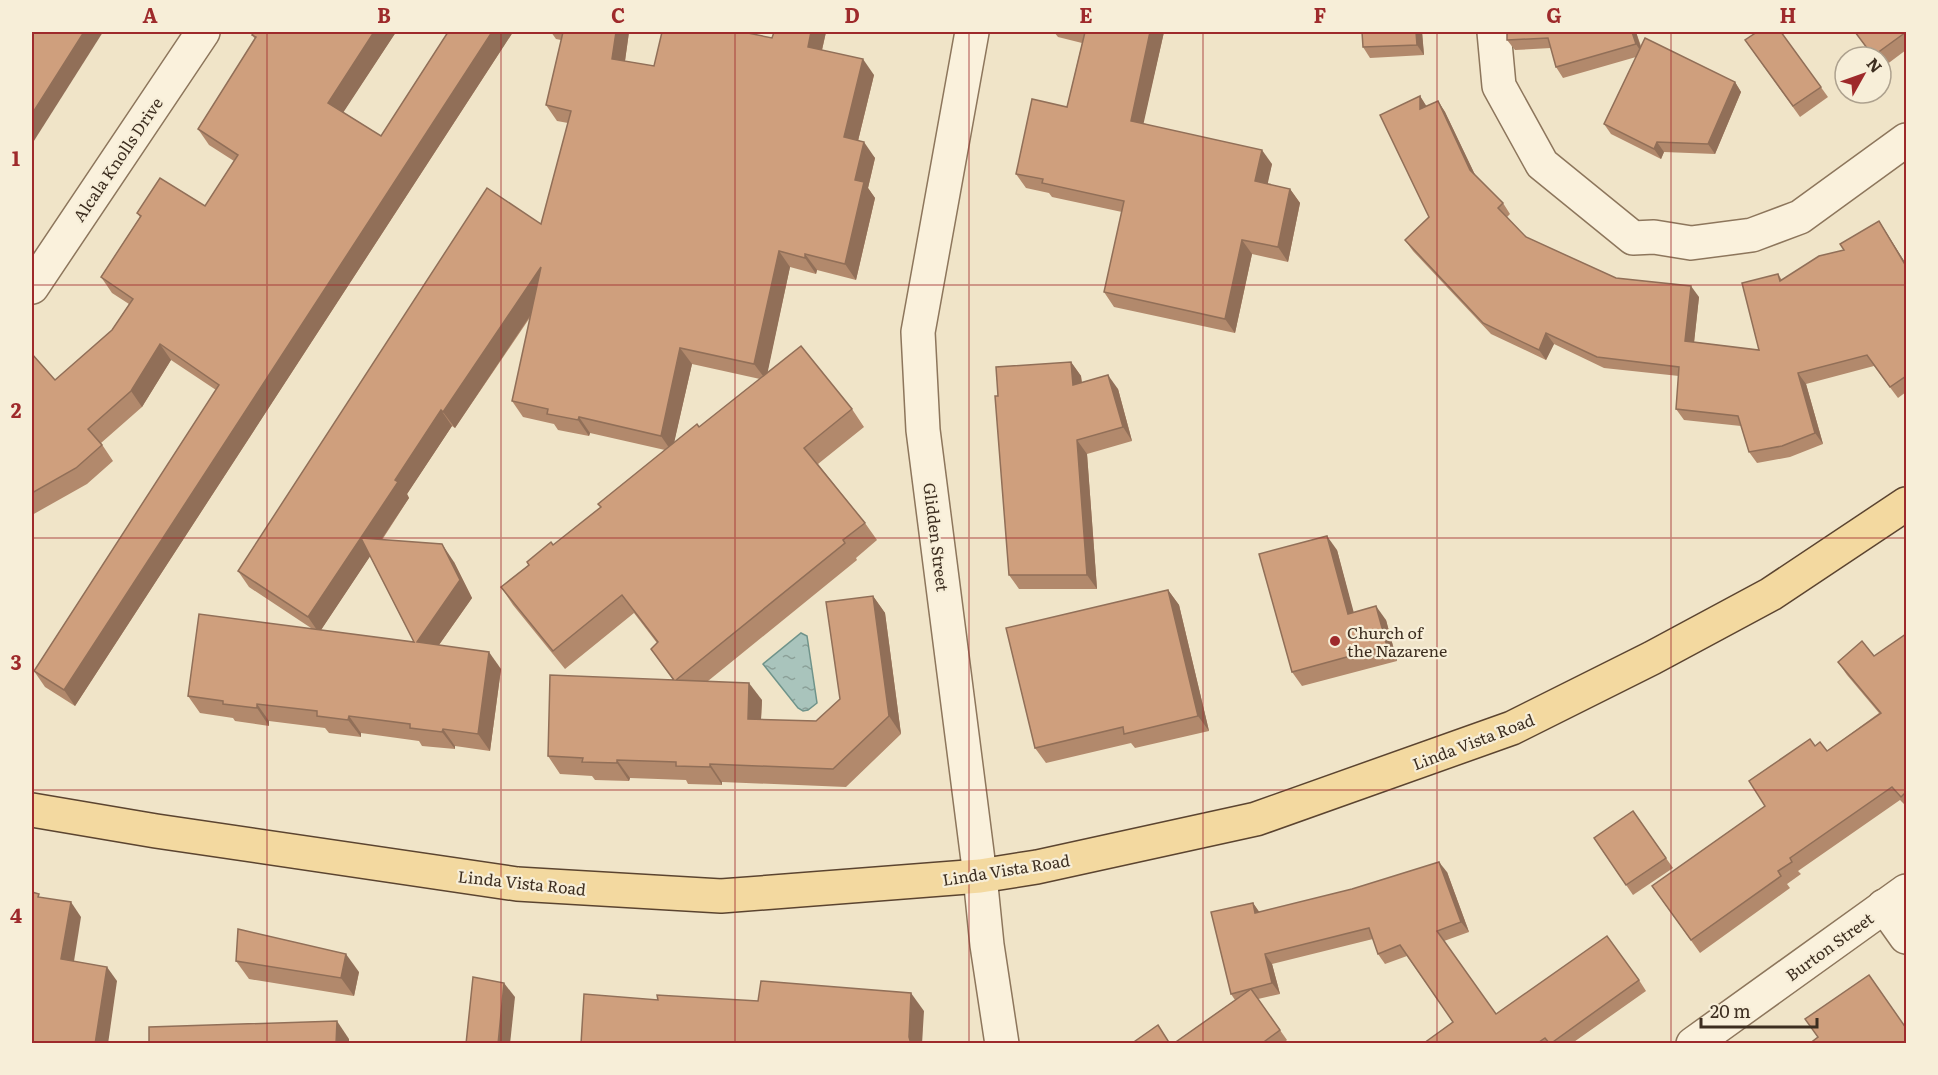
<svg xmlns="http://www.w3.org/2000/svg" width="1938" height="1075" font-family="Literata,serif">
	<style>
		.water { fill: url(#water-ripples); stroke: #6f938a; stroke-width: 1.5 }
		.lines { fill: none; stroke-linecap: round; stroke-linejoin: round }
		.minor-casing { stroke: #8d765c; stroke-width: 36 }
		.tertiary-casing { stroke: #8d765c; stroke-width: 36 }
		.primary-casing { stroke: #5b4430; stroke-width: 36 }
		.minor { stroke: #faf1dc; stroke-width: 33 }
		.tertiary { stroke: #faf1dc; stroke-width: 33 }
		.primary { stroke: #f3d9a0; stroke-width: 33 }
		.wall { fill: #b2896c; fill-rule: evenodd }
		.shaded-wall { fill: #916f58 }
		.building { fill: #cf9f7d; stroke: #916f58; stroke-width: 1.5 }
		.grid { fill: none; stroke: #9e2a2b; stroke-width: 1.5; stroke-opacity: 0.55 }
		.poi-dot { fill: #9e2a2b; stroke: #f7eed8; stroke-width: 2 }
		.labels { text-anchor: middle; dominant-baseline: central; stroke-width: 4.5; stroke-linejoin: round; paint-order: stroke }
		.street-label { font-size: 16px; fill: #3d2e20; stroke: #f7eed8 }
		.poi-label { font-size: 16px; fill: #3d2e20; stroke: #f7eed8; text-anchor: start }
		.neatline { fill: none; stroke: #9e2a2b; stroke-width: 2 }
		.grid-label { font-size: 20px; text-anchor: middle; font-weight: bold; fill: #9e2a2b }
	</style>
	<defs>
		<pattern id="water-ripples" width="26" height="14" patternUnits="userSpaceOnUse" patternTransform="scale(1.5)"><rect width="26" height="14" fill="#a9c4bc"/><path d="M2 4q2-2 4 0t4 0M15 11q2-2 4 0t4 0" fill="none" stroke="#8ba098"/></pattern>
	</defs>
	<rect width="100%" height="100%" fill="#f0e4c8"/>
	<polygon class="water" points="801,633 807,636 817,703 808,710 803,711 798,708 763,664"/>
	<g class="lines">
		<defs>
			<g id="minor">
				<polyline points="972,32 918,332 923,430 980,876"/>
				<polyline points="1494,32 1499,86 1542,164 1633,238 1654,237 1691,243 1752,235 1800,217 1906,140"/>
				<polyline points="32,287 203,32"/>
				<polyline points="1884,906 1906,937"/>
				<polyline points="1693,1044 1906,891"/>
			</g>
			<polyline id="tertiary" points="980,876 987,945 1002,1044"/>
			<polyline id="primary" points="32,810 156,831 517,884 721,896 980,876 1037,867 1256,819 1512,728 1652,658 1771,594 1906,504"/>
		</defs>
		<use href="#minor" class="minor-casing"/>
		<use href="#tertiary" class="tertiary-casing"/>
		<use href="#primary" class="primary-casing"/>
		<use href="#minor" class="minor"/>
		<use href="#tertiary" class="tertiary"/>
		<use href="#primary" class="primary"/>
	</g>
	<g class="wall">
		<polygon points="254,32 396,32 343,112 381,136 448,32 513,32 75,706 45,687 34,671 216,390 171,360 142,407 101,443 113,461 87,484 32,515 32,354 55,380 112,330 129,304 112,293 101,277 140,217 137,213 205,206 234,161 209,145 198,129 255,39 252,35"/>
		<path d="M551,32H629L625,61L654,66L772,38L774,32H826L822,50L874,75L858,141L875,158L868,188L875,198L856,280L817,270L816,274L790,267L767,373L852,409L864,427L818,464L865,523L877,540L856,558L857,560L708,681L762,700L761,720L816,721L840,699L873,596L885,613L901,734L846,787L722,782V785L688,784L686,780L630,778L629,781L595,780L592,776L560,774L548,756L673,680L651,649L657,643L634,613L565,669L513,605L501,587L601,507L665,450L590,433L589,436L558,430L554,424L523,417L512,401L531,316L455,428L452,426L407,494L409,498L382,540L454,562L472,598L439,645L501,669L490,751L455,746V749L422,746L419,741L361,733V737L329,733L325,728L269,721V726L235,721L233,718L200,713L188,696L311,628L249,587L238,571L541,224L568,123L557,121L546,105L561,40L556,39ZM692,364L760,379L699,427L674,442ZM370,556L414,642L321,630Z"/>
		<polygon points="1054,32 1164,32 1143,123 1272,164 1267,184 1290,189 1300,203 1288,262 1252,254 1235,333 1114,307 1104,292 1122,212 1052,197 1049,193 1026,188 1016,174 1067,107 1082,43 1058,37"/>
		<polygon points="1422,32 1424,55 1370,58 1363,47"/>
		<polygon points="1507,32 1636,32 1641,46 1735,82 1741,92 1715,154 1664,152 1661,159 1611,134 1604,124 1636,57 1563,78 1556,67 1551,48 1515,50 1507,40"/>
		<polygon points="1781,32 1828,97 1800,117 1745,40"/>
		<polygon points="1855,32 1906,32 1906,50 1882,68 1881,67 1881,57 1874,57"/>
		<polygon points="1420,96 1426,106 1438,101 1445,112 1475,175 1503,203 1510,214 1507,217 1526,237 1616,278 1699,297 1694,342 1759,350 1778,274 1782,280 1844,250 1879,221 1906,264 1906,392 1898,398 1874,366 1806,384 1823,444 1790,457 1757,463 1749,452 1741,426 1684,420 1676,409 1679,376 1604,368 1554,344 1546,360 1491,334 1413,251 1405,240 1429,217"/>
		<polygon points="1071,362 1081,376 1082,382 1118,389 1132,441 1087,454 1097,589 1019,589 1009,575 998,396"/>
		<polygon points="1337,550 1353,612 1386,620 1397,661 1302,686 1292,672"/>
		<polygon points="1168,590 1179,605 1209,731 1135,748 1131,743 1046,763 1035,748"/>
		<polygon points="1906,634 1906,806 1900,800 1798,871 1801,874 1787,884 1790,888 1700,953 1652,886 1765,806 1815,746 1827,751 1879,713 1847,675 1838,662 1874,656"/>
		<polygon points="1633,811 1673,868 1633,895 1594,838"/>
		<polygon points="1447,872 1469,932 1444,941 1496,1014 1639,980 1646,991 1571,1044 1425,1044 1453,1022 1407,956 1385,964 1378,954 1373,939 1272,964 1280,994 1258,999 1287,1040 1283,1044 1173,1044 1235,1000 1231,994 1253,903 1259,912"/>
		<polygon points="236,961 359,972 354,996 249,979"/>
	</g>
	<g class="shaded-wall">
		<polygon points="84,32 103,32 32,144 32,114"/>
		<polygon points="374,32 396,32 339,119 328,103"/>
		<polygon points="492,32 513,32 75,706 64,690"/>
		<polygon points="616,32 629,32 623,75 612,59"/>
		<polygon points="811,32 826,32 819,63 808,47"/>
		<polygon points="1150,32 1164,32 1141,135 1131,121"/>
		<polygon points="1416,32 1422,32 1424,55 1417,45"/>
		<polygon points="1632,32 1636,32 1643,55 1636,44"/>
		<polygon points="863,59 874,75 855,153 844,137"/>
		<polygon points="1735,82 1741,92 1715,154 1708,144"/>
		<polygon points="1420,96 1427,107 1420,109"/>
		<polygon points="1438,101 1445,112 1478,181 1470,170"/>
		<polygon points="864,142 875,158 868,188 875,198 856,280 845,264 855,180"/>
		<polygon points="1657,142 1664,152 1661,159 1654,149"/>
		<polygon points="1262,150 1272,164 1265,196 1255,181"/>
		<polygon points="1290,189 1300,203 1288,262 1278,247"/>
		<polygon points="1879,221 1906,264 1906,266"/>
		<polygon points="1242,240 1252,254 1235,333 1225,319"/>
		<polygon points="779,251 790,267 766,380 754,364"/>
		<polygon points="805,254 817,270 816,274 805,258"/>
		<polygon points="541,267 552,283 455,428 443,412"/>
		<polygon points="1691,286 1699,297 1693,352 1685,341"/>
		<polygon points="1546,333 1554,344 1546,360 1539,350"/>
		<polygon points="160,344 171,360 142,407 131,391"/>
		<polygon points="680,348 692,364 672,452 661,436"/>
		<polygon points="1071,362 1081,376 1083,399 1073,385"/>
		<polygon points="1798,373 1806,384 1823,444 1815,433"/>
		<polygon points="1108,375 1118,389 1132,441 1123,427"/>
		<polygon points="441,410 452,426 407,494 409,498 319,633 308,617 395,480"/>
		<polygon points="579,417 590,433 589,436 578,420"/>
		<polygon points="1077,440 1087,454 1097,589 1087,575"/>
		<polygon points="1327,536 1337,550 1358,628 1348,614"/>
		<polygon points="442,544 454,562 472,598 429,659 417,642"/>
		<polygon points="1168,590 1179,605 1209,731 1198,716"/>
		<polygon points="873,596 885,613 901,734 889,716"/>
		<polygon points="1376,606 1386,620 1397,661 1387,646"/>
		<polygon points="489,652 501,669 490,751 478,734"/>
		<polygon points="749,683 762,700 760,737 748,719"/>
		<polygon points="257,704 269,721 269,726 257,708"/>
		<polygon points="349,716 361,733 361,737 348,720"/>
		<polygon points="443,729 455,746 455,749 442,732"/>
		<polygon points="617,760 630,778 629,781 617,763"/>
		<polygon points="710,764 722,782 722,785 710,767"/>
		<polygon points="1439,862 1447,872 1469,932 1461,922"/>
		<polygon points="71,902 81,917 72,974 61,959"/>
		<polygon points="1253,903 1260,913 1255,913"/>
		<polygon points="346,954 359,972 354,996 341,978"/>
		<polygon points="1265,954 1272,964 1280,994 1272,983"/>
		<polygon points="107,967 117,981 108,1044 95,1044"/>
		<polygon points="504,983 515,997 510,1044 498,1044"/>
		<polygon points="911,993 924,1011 922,1044 911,1044 909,1037"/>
		<polygon points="337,1021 349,1039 349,1044 336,1044"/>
	</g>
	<g class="building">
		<polygon points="32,32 84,32 32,114"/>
		<polygon points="254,32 374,32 328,103 381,136 448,32 492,32 64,690 34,671 219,385 160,344 131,391 88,429 102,445 76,468 32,493 32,354 55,380 112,330 133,299 101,277 141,216 137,213 160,178 205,206 238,155 198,129 256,37 252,35"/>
		<polygon points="563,32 616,32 612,59 654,66 662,32 743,32 772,38 774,32 811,32 808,47 863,59 844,137 864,142 855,180 864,182 845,264 805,254 805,258 779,251 754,364 680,348 661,436 579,417 578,420 547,414 548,409 512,401 541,267 443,412 441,410 395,480 398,482 308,617 238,571 487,188 541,224 571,111 546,105"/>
		<polygon points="1085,32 1150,32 1131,121 1262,150 1255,181 1290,189 1278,247 1242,240 1225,319 1104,292 1124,201 1042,183 1043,179 1016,174 1032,99 1067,107"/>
		<polygon points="1362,32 1416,32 1417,45 1363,47"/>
		<polygon points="1507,32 1632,32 1636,44 1556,67 1548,38 1507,40"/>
		<polygon points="1757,32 1781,32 1821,87 1793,106 1745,40"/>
		<polygon points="1855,32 1906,32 1873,56"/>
		<polygon points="1645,38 1735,82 1708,144 1657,142 1654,149 1604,124"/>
		<polygon points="1420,96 1420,109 1438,101 1470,170 1503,203 1498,208 1526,237 1616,278 1691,286 1685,341 1759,350 1742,283 1778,274 1780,281 1819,256 1844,250 1840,244 1879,221 1906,266 1906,376 1890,387 1867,355 1798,373 1815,433 1782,446 1749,452 1738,416 1676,409 1679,367 1597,357 1546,333 1539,350 1483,323 1405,240 1429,217 1380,115"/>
		<polygon points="801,346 852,409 804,448 865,523 843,540 845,543 676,680 749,683 748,719 816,721 840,699 826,602 873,596 889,716 833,769 710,764 710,767 676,766 676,762 617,760 617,763 582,762 583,758 548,756 550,675 674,680 651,649 658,642 622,595 553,651 501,587 529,565 527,562 551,542 553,545 601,507 598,504 697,424 699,427"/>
		<polygon points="1071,362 1073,385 1108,375 1123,427 1077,440 1087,575 1009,575 995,396 998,396 996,367"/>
		<polygon points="1327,536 1348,614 1376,606 1387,646 1292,672 1259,554"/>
		<polygon points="361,538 442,544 460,580 417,642 489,652 478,734 443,729 442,732 410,728 410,724 349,716 348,720 317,716 317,711 257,704 257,708 223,704 223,701 188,696 199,614 414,642"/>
		<polygon points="1168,590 1198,716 1124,734 1123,727 1035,748 1006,628"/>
		<polygon points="1906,634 1906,792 1901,797 1892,787 1790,858 1792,862 1778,871 1781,876 1691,940 1652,886 1765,806 1749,781 1810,739 1815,746 1820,742 1827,751 1881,713 1838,662 1862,641 1874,656"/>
		<polygon points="1633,811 1666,858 1626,885 1594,838"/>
		<polygon points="1439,862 1461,922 1437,931 1496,1014 1607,936 1639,980 1550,1044 1545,1038 1536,1044 1425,1044 1424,1043 1453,1022 1400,945 1378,954 1369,928 1265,954 1272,983 1231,994 1211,912 1253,903 1255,913 1352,889"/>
		<polygon points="32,892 39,894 38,897 71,902 61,959 107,967 95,1044 32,1044"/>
		<polygon points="238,929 346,954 341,978 236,961"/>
		<polygon points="1869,975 1906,1028 1906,1044 1809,1044 1818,1037 1805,1019"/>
		<polygon points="473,977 504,983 498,1044 466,1044"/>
		<polygon points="761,981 911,993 909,1037 911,1044 581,1044 584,994 658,1000 657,995 758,1001"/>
		<polygon points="1251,989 1280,1030 1261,1044 1173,1044"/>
		<polygon points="337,1021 336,1044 149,1044 149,1027"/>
		<polygon points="1158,1025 1170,1044 1131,1044"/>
	</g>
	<path class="grid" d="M267,32V1044M501,32V1044M735,32V1044M969,32V1044M1203,32V1044M1437,32V1044M1671,32V1044M32,285H1906M32,538H1906M32,790H1906"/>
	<circle class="poi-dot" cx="1335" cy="641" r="6"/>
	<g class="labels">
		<g class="street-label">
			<text transform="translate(117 159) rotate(-56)">Alcala Knolls Drive</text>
			<text transform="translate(937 537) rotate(83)">Glidden Street</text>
			<text transform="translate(1473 741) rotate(-21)">Linda Vista Road</text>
			<text transform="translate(1006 869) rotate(-9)">Linda Vista Road</text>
			<text transform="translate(522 882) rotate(6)">Linda Vista Road</text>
			<text transform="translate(1829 946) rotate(-36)">Burton Street</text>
		</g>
		<g class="poi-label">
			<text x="1347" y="632">Church of<tspan x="1347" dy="18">the Nazarene</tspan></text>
		</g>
	</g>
	<rect width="1938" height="1075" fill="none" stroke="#f7eed8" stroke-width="66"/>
	<g transform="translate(1863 75) rotate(50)"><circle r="28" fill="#f7eed8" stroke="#ada18e" stroke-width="1.5"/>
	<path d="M0-4.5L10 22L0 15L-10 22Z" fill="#9e2a2b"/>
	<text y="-9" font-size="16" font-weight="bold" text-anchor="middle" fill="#3d2e20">N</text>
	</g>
	<path d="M1701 1018v9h116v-9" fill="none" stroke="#3d2e20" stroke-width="3"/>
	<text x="1710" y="1018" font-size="18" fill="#3d2e20" stroke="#f7eed8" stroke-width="4.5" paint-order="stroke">20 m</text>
	<rect x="33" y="33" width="1872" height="1009" class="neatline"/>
	<g class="grid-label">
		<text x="150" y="23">A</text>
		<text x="384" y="23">B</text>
		<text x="618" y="23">C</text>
		<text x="852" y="23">D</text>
		<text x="1086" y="23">E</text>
		<text x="1320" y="23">F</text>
		<text x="1554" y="23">G</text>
		<text x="1788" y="23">H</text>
		<text x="16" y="166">1</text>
		<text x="16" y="418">2</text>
		<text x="16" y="670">3</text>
		<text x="16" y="923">4</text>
	</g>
</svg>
